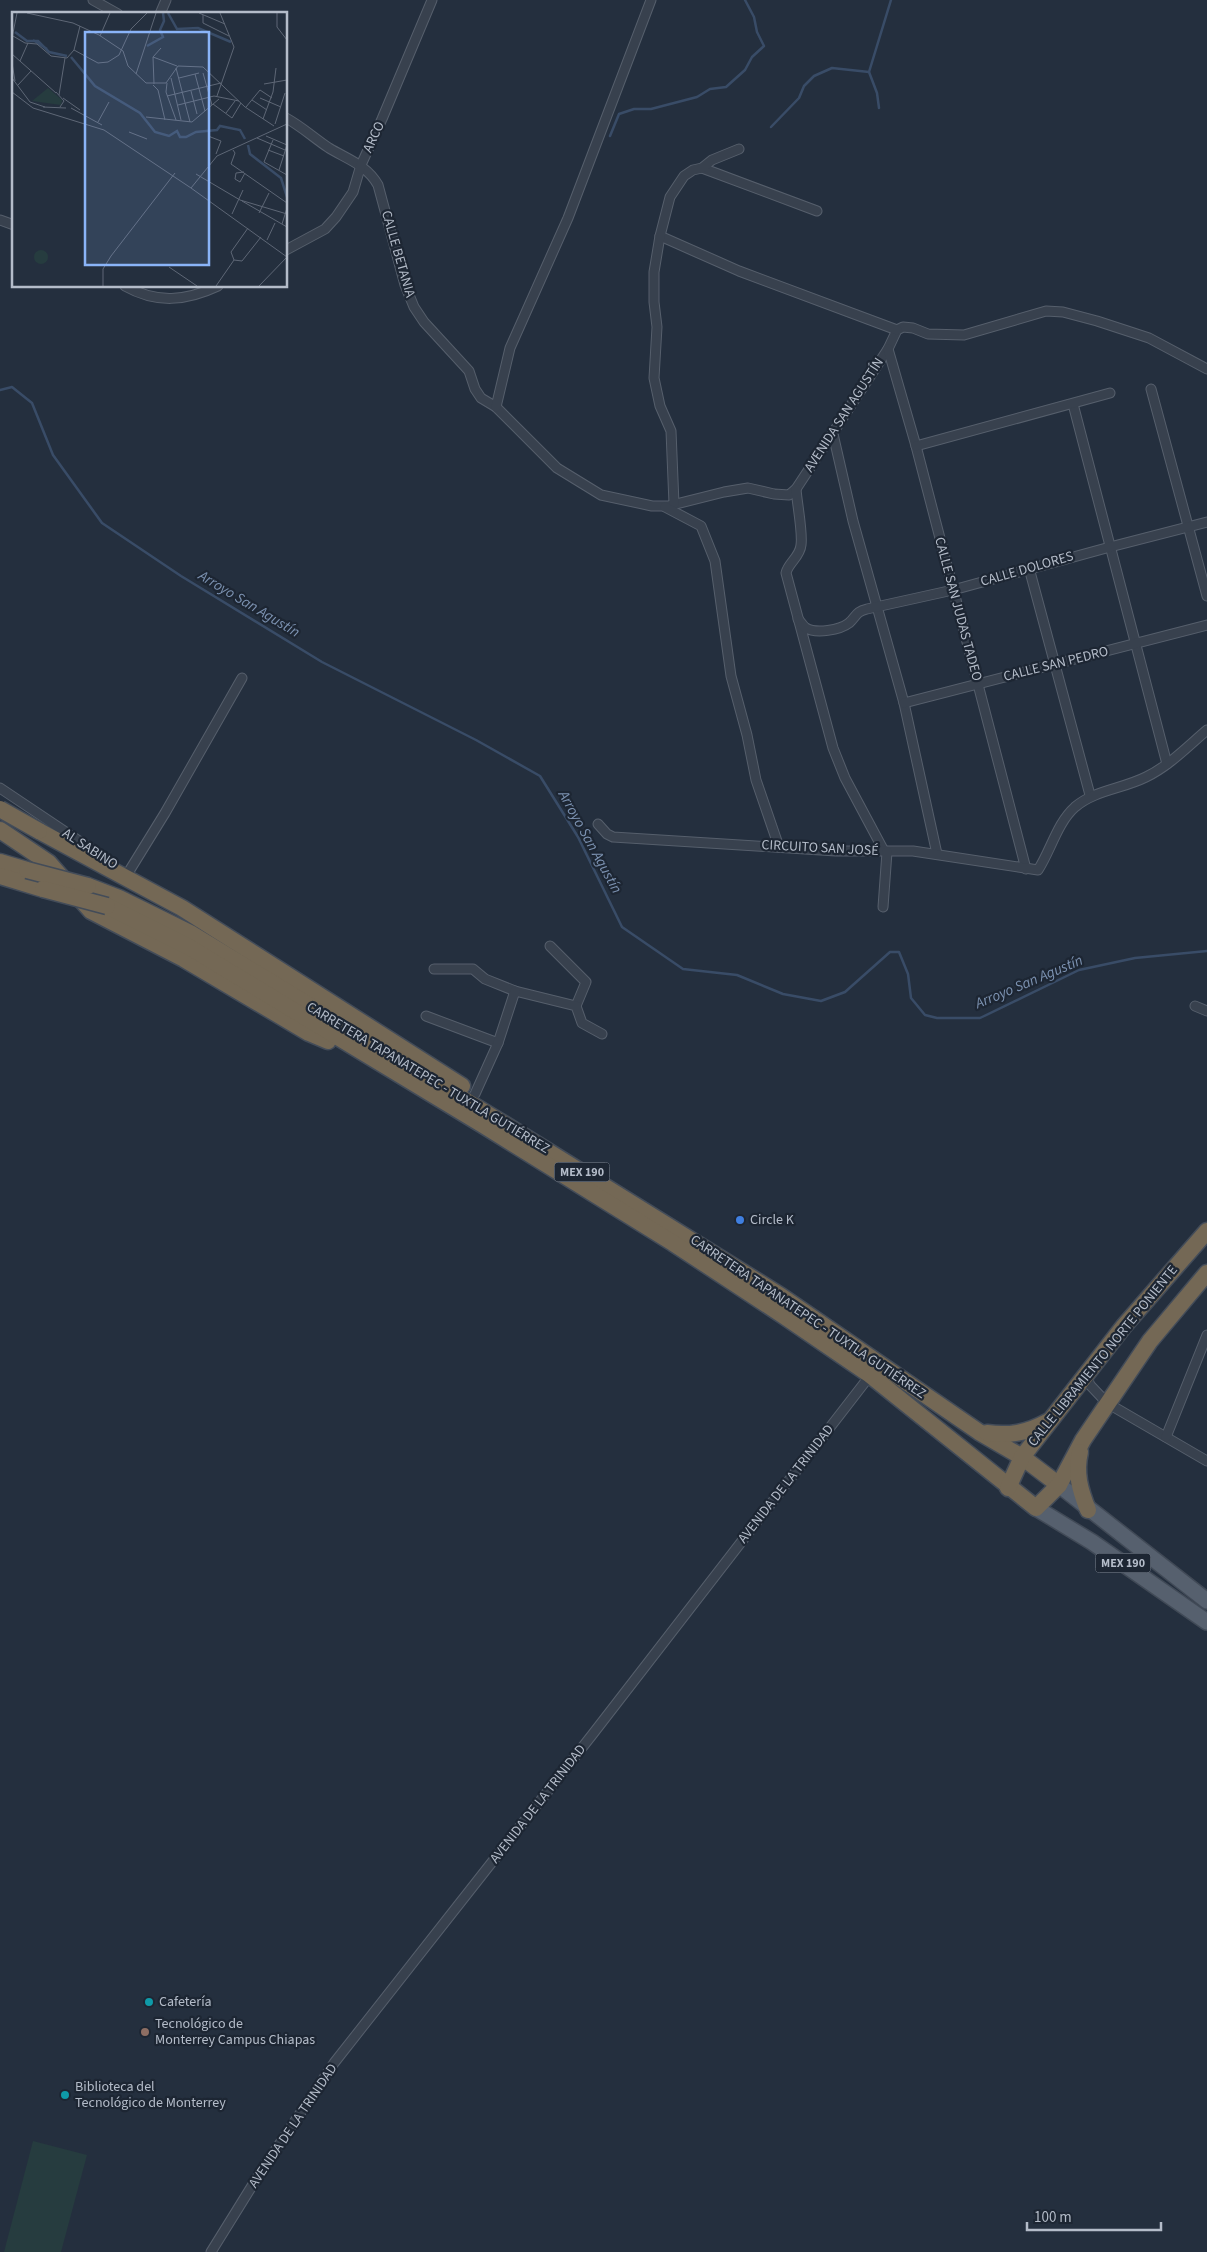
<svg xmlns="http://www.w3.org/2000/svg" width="1207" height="2252" font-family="'Source Sans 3',sans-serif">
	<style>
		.pitch { fill: #263c3f }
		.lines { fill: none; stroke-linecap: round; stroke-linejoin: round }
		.stream { stroke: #394c67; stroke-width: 2.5 }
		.street-casing { stroke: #565f6c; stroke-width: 11 }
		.primary-casing { stroke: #414a57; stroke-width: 18 }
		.highway-casing { stroke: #434c59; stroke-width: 19 }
		.street { stroke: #38414e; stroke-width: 9 }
		.primary { stroke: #56606e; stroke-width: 15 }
		.highway { stroke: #746855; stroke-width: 16 }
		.highway-bridge-casing { stroke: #434c59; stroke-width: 19; stroke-linecap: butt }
		.highway-bridge { stroke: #746855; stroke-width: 16 }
		.shop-dot { fill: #3f7fe0; stroke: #1d2633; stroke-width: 2 }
		.culture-dot { fill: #0f9aa8; stroke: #1d2633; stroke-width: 2 }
		.education-dot { fill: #8d6e63; stroke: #1d2633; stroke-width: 2 }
		.labels { text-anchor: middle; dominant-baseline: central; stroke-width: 4.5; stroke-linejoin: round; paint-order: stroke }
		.shield { fill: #1d2633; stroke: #878f9c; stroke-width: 1 }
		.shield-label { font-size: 12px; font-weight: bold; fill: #b4bcc9 }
		.street-label { font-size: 14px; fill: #b4bcc9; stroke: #1d2633 }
		.poi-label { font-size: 14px; fill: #b4bcc9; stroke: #1d2633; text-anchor: start }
		.water-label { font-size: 15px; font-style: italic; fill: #7c92b1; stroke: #1d2633 }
		.inset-river { fill: none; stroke: #394c67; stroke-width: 2.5 }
		.inset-road { fill: none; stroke: #5e6776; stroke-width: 1 }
		.view { fill: #8ab4f8; fill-opacity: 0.15; stroke: #8ab4f8; stroke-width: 2.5 }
		.inset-edge { fill: none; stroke: #b4bcc9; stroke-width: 2.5 }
	</style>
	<rect width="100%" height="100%" fill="#242f3e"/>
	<polygon class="pitch" points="33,2141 87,2155 61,2252 4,2252"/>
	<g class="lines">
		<g class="stream">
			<polyline points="879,108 877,93 869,72 891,0"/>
			<polyline points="771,127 799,98 804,86 814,76 832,68 869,72"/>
			<polyline points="610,136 619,114 634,109 651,109 697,97 710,89 726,87 745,70 752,57 764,46 757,32 754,17 745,0"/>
			<polyline points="0,390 12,387 32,403 53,455 102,523 181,576 322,662 476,740 540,776 578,837 622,927 683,969 737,975 783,994 821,1001 845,992 890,952 899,952 908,974 911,998 925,1015 937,1018 980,1018 1079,970 1135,958 1207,951"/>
		</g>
		<defs>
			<g id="street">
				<polyline points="93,0 118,14"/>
				<polyline points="160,14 166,0"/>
				<path d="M286,118C301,126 314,138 329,148C347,159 367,165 378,185L405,285L414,307L424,322L469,371L475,389L481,398L496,407L557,468L601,495L652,506H668L724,492L748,488L774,494L789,495L796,489L888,349L897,330L903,327L913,328L928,334L964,335L1046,311L1063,312L1097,321L1149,338L1207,369"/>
				<polyline points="702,168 817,211"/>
				<polyline points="0,220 14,225"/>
				<polyline points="660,236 739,271 897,330"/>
				<polyline points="286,250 325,229 336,217 353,192 361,165 382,119 432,0"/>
				<path d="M125,286C157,304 186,301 218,286"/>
				<polyline points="888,349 916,446 1026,869"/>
				<polyline points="1151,389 1207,596"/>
				<polyline points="1073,404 1167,764"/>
				<polyline points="496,407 510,348 568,218 651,0"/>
				<polyline points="833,434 853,521 904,703 937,854"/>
				<polyline points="916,446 1110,393"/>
				<path d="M796,489C797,503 803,533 801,545C800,557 788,563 786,573L833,748L845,778L884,851"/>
				<polyline points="674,504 671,431 660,406 654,378 657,327 654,302 654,272 660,236 670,197 684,176 693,170 702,168 712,160 739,149"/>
				<polyline points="665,507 701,526 715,561 731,676 747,735 756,780 779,847"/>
				<polyline points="1029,568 1090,795"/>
				<path d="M798,619C800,621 803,626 806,628C816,634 840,630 849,623C857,616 855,612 867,609L953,590L1110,547L1207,522"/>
				<polyline points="904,703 1207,625"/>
				<polyline points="0,788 106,859"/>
				<path d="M598,824L607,834L613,837L836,851H913L1038,870C1051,850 1057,823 1075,807C1095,790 1122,789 1146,777C1169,766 1188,746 1207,730"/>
				<polyline points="128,873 165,813 242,678"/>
				<polyline points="883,907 887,852"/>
				<polyline points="550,946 586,982 576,1006"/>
				<polyline points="434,969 473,969 485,979 515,991 576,1006 582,1023 602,1034"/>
				<polyline points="1195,1006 1207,1011"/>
				<polyline points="426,1016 498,1043"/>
				<polyline points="475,1094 498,1043 515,991"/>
				<polyline points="1086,1375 1090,1385 1107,1403 1207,1461"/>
				<polyline points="1166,1437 1207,1335"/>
				<polyline points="211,2252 260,2173 334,2063 592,1735 872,1373"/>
			</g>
			<g id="primary">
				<polyline points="1059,1485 1207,1601"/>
				<polyline points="1036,1508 1092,1542 1207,1622"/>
			</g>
			<g id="highway">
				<polyline points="0,830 49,863 91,911 184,959 309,1033 328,1041"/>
				<polyline points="39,831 182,908 462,1086"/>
				<polyline points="0,862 27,870"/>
				<polyline points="0,876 43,889"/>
				<polyline points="88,886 119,898 192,934 491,1116 781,1296 979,1432 1022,1457 1059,1485"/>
				<polyline points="107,906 189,947 483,1125 673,1243 784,1316 870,1375 1036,1508 1059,1485 1083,1440 1150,1341 1207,1273"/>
				<path d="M987,1433C1009,1436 1027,1433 1047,1422"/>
				<path d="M1080,1452C1075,1473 1080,1490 1088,1510"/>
				<polyline points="1008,1488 1022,1457 1124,1326 1207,1231"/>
			</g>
		</defs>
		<use href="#street" class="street-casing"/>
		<use href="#primary" class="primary-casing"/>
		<use href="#highway" class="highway-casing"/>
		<use href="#street" class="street"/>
		<use href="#primary" class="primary"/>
		<use href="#highway" class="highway"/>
		<defs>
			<g id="highway-bridge">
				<polyline points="0,809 39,831"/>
				<polyline points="27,870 88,886"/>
				<polyline points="43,889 107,906"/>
			</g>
		</defs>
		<use href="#highway-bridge" class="highway-bridge-casing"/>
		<use href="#highway-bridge" class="highway-bridge"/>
	</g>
	<circle class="shop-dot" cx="740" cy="1220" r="5"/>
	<g class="culture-dot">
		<circle cx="149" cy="2002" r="5"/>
		<circle cx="65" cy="2095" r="5"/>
	</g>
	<circle class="education-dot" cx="145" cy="2032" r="5"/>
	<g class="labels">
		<g class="shield">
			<rect x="554.5" y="1162.5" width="55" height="19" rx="4"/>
			<rect x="1095.5" y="1553.5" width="55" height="19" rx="4"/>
		</g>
		<g class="shield-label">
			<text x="582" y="1172">MEX 190</text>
			<text x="1123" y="1563">MEX 190</text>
		</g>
		<g class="street-label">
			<text transform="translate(374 137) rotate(-65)">ARCO</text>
			<text transform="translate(398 254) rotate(74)">CALLE BETANIA</text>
			<text transform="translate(844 415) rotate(-57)">AVENIDA SAN AGUSTÍN</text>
			<text transform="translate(1027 569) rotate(-16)">CALLE DOLORES</text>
			<text transform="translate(958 609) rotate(75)">CALLE SAN JUDAS TADEO</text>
			<text transform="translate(1056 664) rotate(-14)">CALLE SAN PEDRO</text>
			<text transform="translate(820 848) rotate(3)">CIRCUITO SAN JOSÉ</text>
			<text transform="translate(90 849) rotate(33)">AL SABINO</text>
			<text transform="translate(428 1078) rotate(31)">CARRETERA TAPANATEPEC - TUXTLA GUTIÉRREZ</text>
			<text transform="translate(808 1317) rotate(34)">CARRETERA TAPANATEPEC - TUXTLA GUTIÉRREZ</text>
			<text transform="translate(1103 1356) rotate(-51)">CALLE LIBRAMIENTO NORTE PONIENTE</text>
			<text transform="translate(786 1484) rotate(-52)">AVENIDA DE LA TRINIDAD</text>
			<text transform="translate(538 1804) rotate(-52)">AVENIDA DE LA TRINIDAD</text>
			<text transform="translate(293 2126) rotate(-56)">AVENIDA DE LA TRINIDAD</text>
		</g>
		<g class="poi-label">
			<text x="750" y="1220">Circle K</text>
			<text x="159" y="2002">Cafetería</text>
			<text x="155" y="2024">Tecnológico de<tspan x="155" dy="16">Monterrey Campus Chiapas</tspan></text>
			<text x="75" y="2087">Biblioteca del<tspan x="75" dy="16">Tecnológico de Monterrey</tspan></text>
		</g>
		<g class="water-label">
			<text transform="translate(249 604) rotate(31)">Arroyo San Agustín</text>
			<text transform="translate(590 842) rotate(61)">Arroyo San Agustín</text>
			<text transform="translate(1029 982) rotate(-23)">Arroyo San Agustín</text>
		</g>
	</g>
	<g transform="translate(12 12)">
		<rect width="275" height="275" fill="#242f3e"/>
		<path d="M36,76L50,88L49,93L20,89Z" fill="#263c3f"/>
		<path d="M22 245a7 7 0 1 1 14 0a7 7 0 1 1-14 0Z" fill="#263c3f"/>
		<path class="inset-river" d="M156,1L165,17L186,16L219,30M3,20L15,29H26L37,40L55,44M21,28L35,37M135,34L151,25L148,18L152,9L151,1M59,45L83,74L128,101L143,120L157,124L165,119L168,125H174L184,120L205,118L208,114L228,118L233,127M236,133L238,142L269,166L275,185"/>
		<path class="inset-road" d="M15,1L61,11L87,23L111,39L116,54L134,71H154L166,54L191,55L233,95L262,114M187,1L213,12M265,1V15L275,28M191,3V11L217,24M1,24L13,31L25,32L39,44L55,46L62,38M88,24L98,1M0,26L5,1M62,38L86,51L96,50L107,43L119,17L135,1M62,38L68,14M0,42L44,81M141,45L165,54M8,49L16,31M0,51L3,69M164,56L178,110M191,61L200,93M124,62L144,1M183,62L193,99M0,66L18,90L33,95M159,66L169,108M167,66L187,61M155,71L154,80L164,108M142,72L141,45L149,36M252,72L275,68M6,73L19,59M141,73L146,78L153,108M179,79L185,102M0,80L21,96L92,118L179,176L205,144L275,112M44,80L52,89L48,95M47,83L53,46M155,84L209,71M205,84L222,35L208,1M51,86L68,98M248,86L269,95M240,88L255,98M201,92L220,106L229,91M166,93L202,84L227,89M31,95L54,96M234,95L248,78L260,86M59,96L90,113M214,101L223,89M134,105L180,110L207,87M251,107L261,80L264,56M86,110L97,90M263,112L273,81M117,120L135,127M196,124L209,129L204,142M254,124L275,133M245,126L273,138M261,128L252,150L275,163M221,138L223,141L219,152L275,191M256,138L272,144M267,158L275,133M232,160L224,161L223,167L228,170L233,161M184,162L228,188L275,202M179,176L275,245M230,189L275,215M247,201L257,181M220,202L231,178M270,212L275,196M255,228L263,211M222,248L219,240L236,216M222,248L230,249L249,225M157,255L185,274M91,274V257L99,244L163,161M204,274L222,248M247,274L275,245"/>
		<path class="view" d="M73,20H197V253H73Z"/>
		<rect width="275" height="275" class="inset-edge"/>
	</g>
	<path d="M1027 2222v8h134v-8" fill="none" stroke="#b4bcc9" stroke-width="2.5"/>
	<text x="1034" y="2222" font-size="15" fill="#b4bcc9" stroke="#1d2633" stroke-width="4" paint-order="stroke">100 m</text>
</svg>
